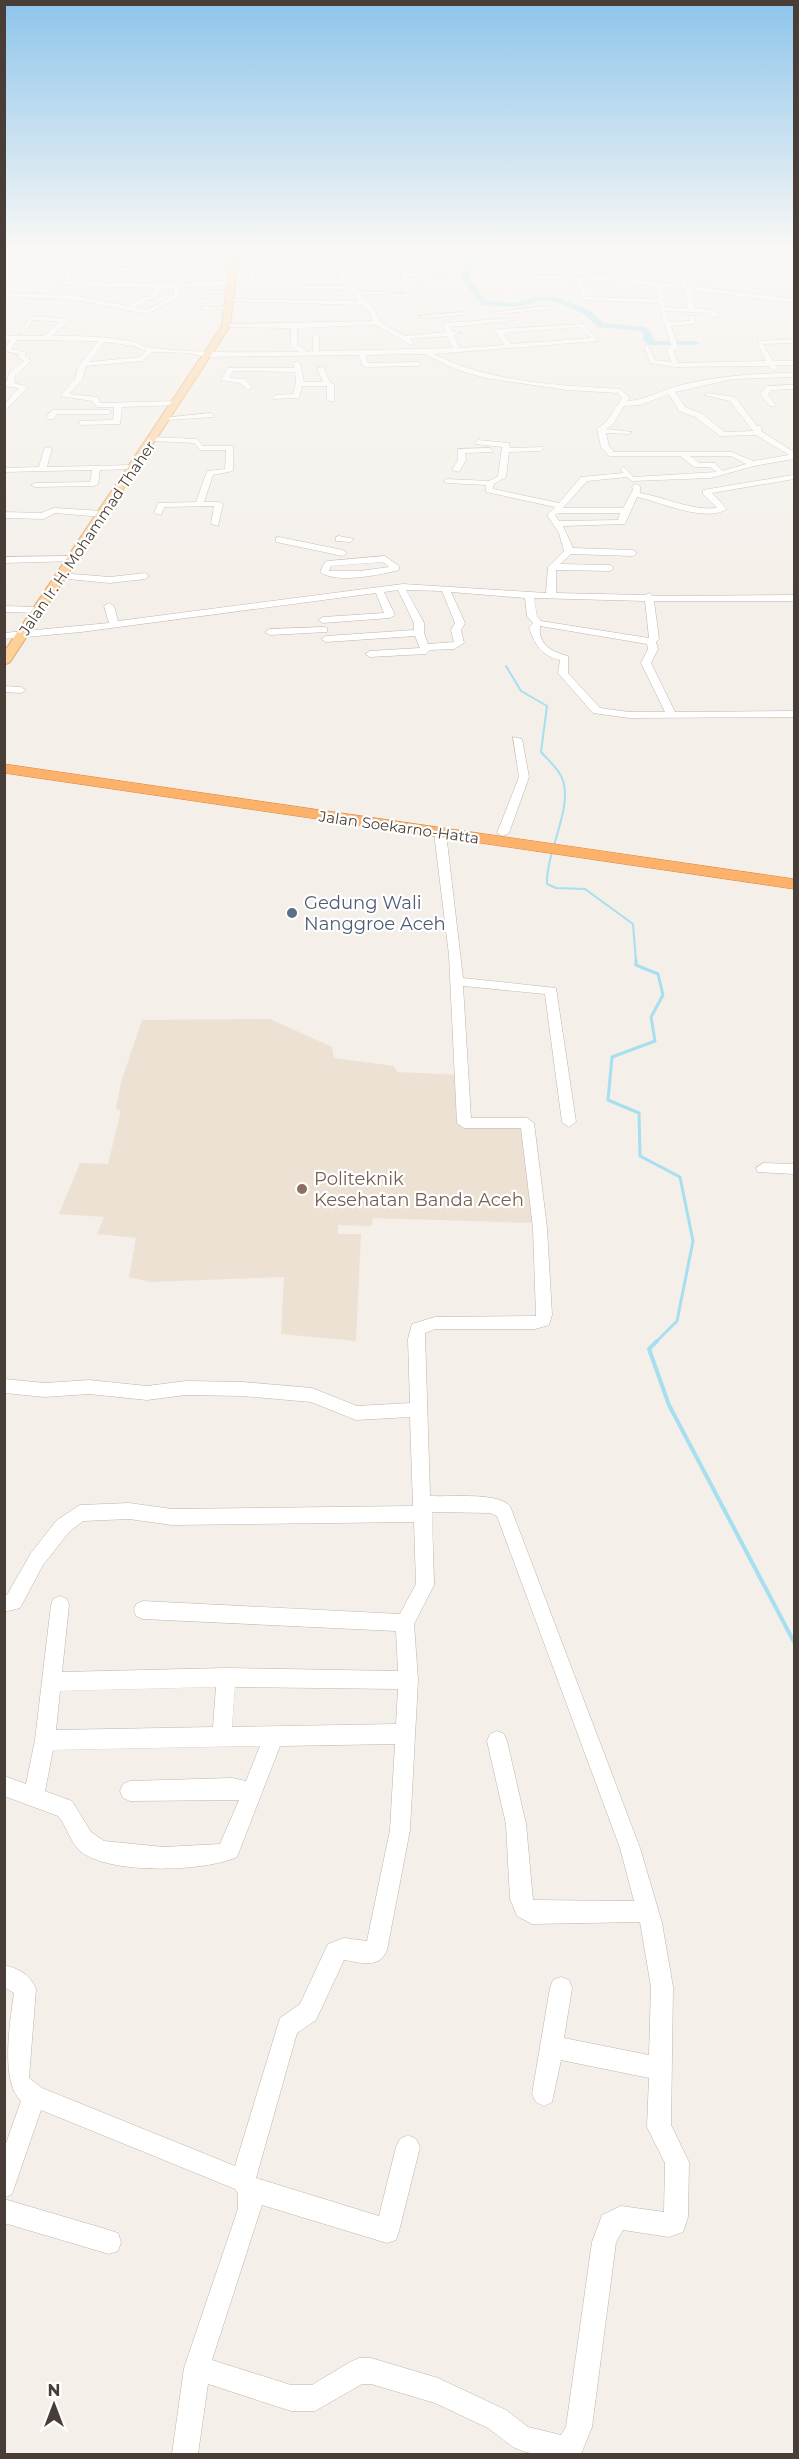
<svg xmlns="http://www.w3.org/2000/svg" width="799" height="2459" font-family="Montserrat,sans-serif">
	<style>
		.education { fill: #ede1d3 }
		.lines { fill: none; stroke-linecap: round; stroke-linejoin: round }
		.stream-far2 { stroke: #a6dff0; stroke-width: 2 }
		.stream-far1 { stroke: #a6dff0; stroke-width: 3 }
		.stream { stroke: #a6dff0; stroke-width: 4 }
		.river { fill: #a6dff0; fill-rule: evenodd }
		.minor-casing { stroke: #c0b5ab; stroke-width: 1 }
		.major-casing { stroke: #e4a867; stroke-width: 2 }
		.highway-casing { stroke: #dd843a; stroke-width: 1 }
		.minor { fill: #fff; fill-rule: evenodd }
		.major { fill: #fecf98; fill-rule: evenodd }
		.highway { fill: #fdb26b; fill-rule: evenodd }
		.service-dot { fill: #5c6f8a; stroke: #fff; stroke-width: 2 }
		.education-dot { fill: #8d6e63; stroke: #fff; stroke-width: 2 }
		.labels { text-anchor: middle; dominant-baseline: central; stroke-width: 4.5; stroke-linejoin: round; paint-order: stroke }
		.far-street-label { font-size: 15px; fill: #483e37; stroke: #fff }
		.service-label { font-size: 18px; fill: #4e5e75; stroke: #fff; text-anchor: start }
		.education-label { font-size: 18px; fill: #785e54; stroke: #fff; text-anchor: start }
	</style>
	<rect width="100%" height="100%" fill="#f4efe9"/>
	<polygon class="education" points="270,1019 332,1047 334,1058 394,1066 397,1072 460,1075 464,1125 530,1125 536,1223 373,1218 371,1226 338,1225 338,1234 361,1234 356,1341 281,1334 284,1277 150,1282 129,1277 136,1238 97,1234 104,1217 59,1214 80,1163 108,1164 121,1111 116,1109 121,1082 142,1020"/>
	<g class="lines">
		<path class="stream-far2" d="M506,666L521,691L547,706L541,752C548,760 558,768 562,778C574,807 546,851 547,884L556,888L585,889L633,924L636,961"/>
		<polyline class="stream-far1" points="636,960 636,965 658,974 663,995 651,1017 655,1041 612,1057 608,1100 639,1113 640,1156 680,1177 693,1241 677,1321 655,1343"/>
		<polyline class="stream" points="657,1341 649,1349 669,1405 794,1642"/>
		<polygon class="river" points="466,251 476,251 472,253 470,280 487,301 516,303 538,297 555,297 590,310 603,323 645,327 651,332 654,341 696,341 700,343 696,345 649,345 643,340 643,333 640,331 598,327 584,314 554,301 538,301 516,307 482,305 462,280"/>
		<defs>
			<g id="minor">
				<polygon points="12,251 36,251 33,253"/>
				<path d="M50,251L65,255L57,271C84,271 102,277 118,251H124L117,262L109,269L239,259H286L294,253L331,257L330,254L333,252L338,258L364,261L377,251H383L376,257L408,260V273L451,274L407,277L417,281V285L414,287L411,282L401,279L403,263C380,261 362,264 339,262L346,279L357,291L405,293L360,295L375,310L380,322L404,336L446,332L443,325L446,323L513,318L516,320L450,327L452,332L462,333L454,335L459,348L505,345L495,331L498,329L583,324L598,341L434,354C491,383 557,385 620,389L630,398L627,401C645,400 660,391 677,386C716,376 755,373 794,373V377L733,379L675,392L685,407L701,413L725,432L753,431L730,401L704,395L708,393L735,397L757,426H762L761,431L794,452V459L754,466L711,478L632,481L627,477L587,481L563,508H623L633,490L632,486L636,484L640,486V493C665,497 691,511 717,508L703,494V490L793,475L794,479L712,493L727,509C705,523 661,502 637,497L625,524L563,526L573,548L633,550L637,553L633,556L571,554L560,564L610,565L614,568L610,571L556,570V593L645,595L649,593L653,596L794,595V601H654L659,639L656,642L658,649L651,663L675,712L794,711V717L629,718L593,713L558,673L560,660C542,656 534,644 529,627L533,623L527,616L525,598L451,592L465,623L461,630L464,643L454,649L430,650L426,654L370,657L365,654L370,651L420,648L415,636L326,642L321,639L326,636L414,630V623L398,590L384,592L395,615L390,618L323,623L318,620L323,617L384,613L376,593L81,632L4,639V633L109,623L104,606L109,603L114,606L118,621L403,584L546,593L548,567L564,551L559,533L547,515L555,507L486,492V485L447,483L443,481L447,479L489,481L498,476L502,447L475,444L478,440L509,443L510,448L544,447L541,451L509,452L506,477L494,484L493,489L559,503L581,477L623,473L620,469L624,467L634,477L717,472L710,467H694L680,456H609L601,447L597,429L606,422L622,398L618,393L567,390L485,378L455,369L425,354L366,355L368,363L418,362L421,364L418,366L365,367L362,365L359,355L206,357L188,353L153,352L142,361L86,366L82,380L69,394L98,397L100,403L176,401L179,405L122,407L120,424L81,425L78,421L113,420L114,407H97L92,401L60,396L75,379L78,367L98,341L17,340L11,349L25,352V356L31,361L15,376L14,383L28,387L4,412V405L19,388L4,386V382H7L9,373L24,361L18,357L19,354L5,351L10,340H4V336H44L60,322L33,320L23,333H19L31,316L68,319V321L52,336C80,336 108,336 135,342C140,343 143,347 147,347C198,354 248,352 299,352L291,346V328L224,327L226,324L373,321L370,312L362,305L226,301L229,299L359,301L349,290L300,289L302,286H345L340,280L333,261L295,257L288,263H239L73,275L68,282L175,284L231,280L234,282L214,287L181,286L178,298L147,314L71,299L4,297V293L71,295L128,306L140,298L152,296L155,288L62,285L67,275L26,274L4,281V277L25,270L51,271L58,256L49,254ZM161,288H174L173,296L146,310L135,308L144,301L156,298ZM376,325L411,345L414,343L410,339L447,336L453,348L319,351V336L316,334L313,336V351L306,352L304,348L297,345V328ZM579,327L591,338L511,344L503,333ZM104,342L134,346L146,351L140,357L89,362ZM669,394L679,411L695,417L720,436L756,435L789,455L753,461L732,452H614L609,446L606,433L628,434L632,432L606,429L612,426L624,406L640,405ZM690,456H731L746,464L722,471L715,463H699ZM558,513H620L618,520L559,521L555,515ZM406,590L442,591L455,623L451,630L454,642L428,644L424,633V623ZM534,598L645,601L649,638L541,621L537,616ZM540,626L647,644L648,649L641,663L665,712H629L600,708L568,673V656C552,652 538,645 540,626Z"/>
				<polygon points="449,251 452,253 446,268 441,267 445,255 426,255 421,267 416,266 422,252"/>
				<path d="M481,251L540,276L617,277L683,285L668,262L642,259L667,258L664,251H670L677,269L690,286L794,299V303L692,290L695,308L714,310L718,316L713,317L710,313L666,311L670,322L689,321L691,315L696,316L694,324L671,326L678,346L674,351L678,363L766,361L757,341L794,339V343L763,344L773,361H794V365H775L778,369L774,371L769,366L675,367L650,363L644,346H648L655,360L671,362L667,350L671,345L658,303L583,300L576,280L538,279L521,274L481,253ZM582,280L617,281L655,286L657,299L588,297ZM662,286L685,289L688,308L665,307Z"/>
				<polygon points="529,251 535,251 535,261 569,263 576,270 596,270 588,251 594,251 603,272 574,274 567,267 532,264 528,262"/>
				<polygon points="252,270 275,271 257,273 252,281 249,279"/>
				<polygon points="202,295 229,295 232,297 200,298"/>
				<polygon points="547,306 549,309 498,314 495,312"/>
				<polygon points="203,307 228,307 231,309 201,310"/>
				<polygon points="462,312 464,315 422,318 419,316"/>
				<polygon points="297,361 300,363 304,382 323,382 317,368 323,367 330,382 334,384 334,402 327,400 327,386 302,386 299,398 273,399 276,395 293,394 296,382 295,372 233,371 229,378 245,379 252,388 248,390 240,383 221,380 228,368 294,368 294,363"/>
				<polygon points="794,385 794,389 772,390 768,394 776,406 770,406 760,394 767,386"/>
				<polygon points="53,410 108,410 112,412 108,414 58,414 53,419 47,419 47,415"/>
				<polygon points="211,413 214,417 167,420 163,418"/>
				<polygon points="150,437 197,439 203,446 233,446 233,471 213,475 204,502 219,502 223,504 218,526 211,524 214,506 164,507 161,515 154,513 158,503 196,502 207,471 225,469 226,450 200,450 194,443 153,441"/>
				<polygon points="48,447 52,449 47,467 133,465 137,467 133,469 100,470 98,484 94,486 35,487 31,485 35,483 90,482 92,470 4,472 4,468 39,467 44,449"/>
				<polygon points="490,448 493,452 465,453 466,460 459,472 452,470 458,460 458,449"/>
				<polygon points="54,508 103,511 107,514 103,517 55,513 43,519 4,518 4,512 41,513"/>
				<polygon points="339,536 354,539 350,542 336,541 336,537"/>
				<polygon points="279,537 343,550 347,553 343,556 276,542 276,538"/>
				<polygon points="72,556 76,559 75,561 4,563 4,557"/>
				<path d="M385,556L399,566V570C380,575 336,584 320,572L325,562L328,561ZM383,562L389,567L360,571H329L331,566Z"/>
				<polygon points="60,573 110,577 145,573 149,576 145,579 110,583 57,578 57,574"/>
				<polygon points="4,606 38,607 43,610 38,613 4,612"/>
				<polygon points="324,627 327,628 327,632 270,635 265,632 270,629"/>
				<polygon points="4,686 21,687 26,690 21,693 4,692"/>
				<polygon points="513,737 522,739 529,777 509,833 503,836 497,833 519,777"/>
				<path d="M440,830L446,833L463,978L556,988L576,1122L569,1127L562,1122L545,994L463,986L471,1118H527L534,1123L547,1228L552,1315L549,1325L535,1329H435L425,1333L430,1496C450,1497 498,1492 510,1506L640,1848L662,1923L673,1987L671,2125L689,2162L688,2217L683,2232L669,2237L623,2230L616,2242L592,2427L581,2454H535L522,2451L513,2447L488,2428L435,2403L371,2384H362L315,2411H291L208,2384L198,2454H172L184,2368L238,2209V2193L235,2189L41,2110L12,2194L4,2198V2149L21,2101C0,2081 10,2023 14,1993L4,1987V1965C19,1969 30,1974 36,1989L29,2078L42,2088L235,2166L280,2018L300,2004L328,1944L344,1938L367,1941L390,1830L395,1744L280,1746L237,1857C205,1872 108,1875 80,1851C70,1842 67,1826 58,1816L4,1796V1776L26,1784L35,1740L51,1605L53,1599L60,1596L67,1599L69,1605L62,1672L226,1668L398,1671L396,1631L143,1619L136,1616L134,1610L136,1604L143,1601L400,1614L416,1584L414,1522L172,1525L129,1519L83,1521L69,1532L43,1565L20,1608L4,1612V1595H7L31,1553L57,1520L80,1505L129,1503L172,1509L413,1506L410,1417L356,1420L311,1402L243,1396L186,1395L147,1400L89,1394L45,1397L4,1393V1379L45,1383L89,1380L147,1386L186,1381L243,1382L312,1388L357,1406L410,1403L408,1339L412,1324L435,1317L536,1316L533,1228L521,1128H464L457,1123L449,955L434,833ZM432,1512L490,1513L497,1516L620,1848L634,1901L533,1900L526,1824L507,1741L504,1734L497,1731L490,1734L487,1741L506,1824L510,1899L517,1916L532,1924L640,1922L651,1987L649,2055L564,2038L572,1988L569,1980L561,1977L553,1980L550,1988L532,2094L536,2102L544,2106L552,2102L561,2060L649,2078L647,2127L665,2163L664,2212L621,2206L602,2215L592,2242L566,2427L561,2435L528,2427L506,2410L438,2378L371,2358H359L350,2362L312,2385H291L212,2360L262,2205L387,2243L396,2240L399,2231L420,2147L416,2139L408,2135L400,2139L396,2147L379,2216L256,2178L297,2033L316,2020L344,1960C360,1962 379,1970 387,1950L410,1830L418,1680L414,1624L434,1585ZM216,1687L213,1727L56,1730L60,1691ZM235,1687L398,1689L396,1724L232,1727ZM260,1746L246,1781L232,1778L130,1781L123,1784L120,1791L123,1798L130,1801L239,1800L220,1844L164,1847L104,1841L91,1832L72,1801L45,1791L53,1750Z"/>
				<polygon points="763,1163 794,1164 794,1174 758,1172 756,1168"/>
				<polygon points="4,2199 109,2230 118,2233 121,2242 118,2251 109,2254 4,2223"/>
			</g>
			<polygon id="major" points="231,251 239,251 230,326 10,662 4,665 4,652 222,326"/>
			<polygon id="highway" points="4,764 794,879 794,889 4,773"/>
		</defs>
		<use href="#minor" class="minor-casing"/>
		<use href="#major" class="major-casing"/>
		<use href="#highway" class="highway-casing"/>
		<use href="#minor" class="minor"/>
		<use href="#major" class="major"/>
		<use href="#highway" class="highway"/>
	</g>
	<linearGradient id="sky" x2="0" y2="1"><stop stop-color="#8dc5eb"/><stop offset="0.42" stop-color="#faf8f5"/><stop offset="1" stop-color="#faf8f5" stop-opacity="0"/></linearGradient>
	<rect width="799" height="595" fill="url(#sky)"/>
	<circle class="service-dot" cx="292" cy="913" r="6"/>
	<circle class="education-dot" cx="302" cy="1189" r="6"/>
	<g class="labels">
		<g class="far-street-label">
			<text transform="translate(87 538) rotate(-56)">Jalan Ir. H. Mohammad Thaher</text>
			<text transform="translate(399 827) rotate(8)">Jalan Soekarno-Hatta</text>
		</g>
		<g class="service-label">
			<text x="304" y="903">Gedung Wali<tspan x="304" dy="21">Nanggroe Aceh</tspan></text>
		</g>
		<g class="education-label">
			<text x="314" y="1179">Politeknik<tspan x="314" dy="21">Kesehatan Banda Aceh</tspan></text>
		</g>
	</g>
	<rect width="799" height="2459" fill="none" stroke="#483e37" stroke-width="12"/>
	<g transform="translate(54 2405)" stroke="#ffffff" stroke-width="4.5" paint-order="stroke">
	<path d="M0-4.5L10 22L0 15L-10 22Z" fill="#483e37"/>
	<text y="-9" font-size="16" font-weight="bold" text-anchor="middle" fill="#483e37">N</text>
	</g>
</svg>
